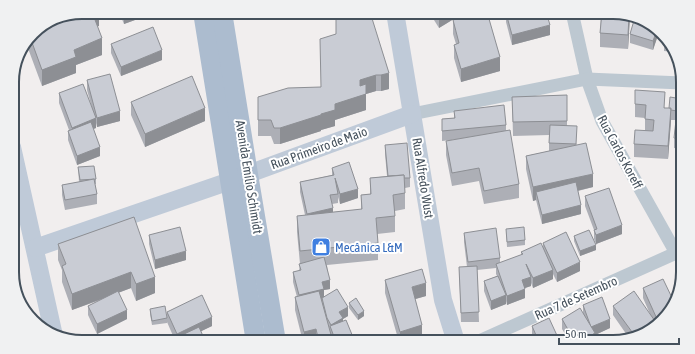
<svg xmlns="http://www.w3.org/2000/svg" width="695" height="354" font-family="'Asap Condensed',sans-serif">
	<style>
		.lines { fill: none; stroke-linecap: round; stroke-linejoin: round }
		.street { stroke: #bdc8d1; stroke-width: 13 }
		.secondary { stroke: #bfcad8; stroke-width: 18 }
		.primary { stroke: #acbccf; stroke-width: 20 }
		.wall { fill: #adafb6 }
		.shaded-wall { fill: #8d8f94 }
		.building { fill: #c9ccd4; stroke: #8d8f94 }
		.labels { text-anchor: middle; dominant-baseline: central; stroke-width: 4; stroke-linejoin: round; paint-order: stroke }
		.street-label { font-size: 13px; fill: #45515c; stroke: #fff }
		.shop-label { font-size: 13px; fill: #366cbe; stroke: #fff; text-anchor: start }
		.rim { fill: none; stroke: #45515c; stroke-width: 2 }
	</style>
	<rect width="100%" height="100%" fill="#f1eeee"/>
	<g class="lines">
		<g class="street">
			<polyline points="572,12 587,79 602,121 676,253 683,259"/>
			<polyline points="412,114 587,79 682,83"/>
			<polyline points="477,342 676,253"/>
		</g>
		<g class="secondary">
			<polyline points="395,12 443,300 456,342"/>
			<polyline points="12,147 54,336"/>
			<polyline points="35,248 230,181 248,174 412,114"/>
		</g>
		<g class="primary">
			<polyline points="203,12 256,342"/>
			<polyline points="222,12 248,174 276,342"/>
		</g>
	</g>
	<g class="wall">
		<polygon points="99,12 99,26 97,26 102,55 76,65 76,73 42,86 26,43 36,30"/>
		<polygon points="119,12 157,12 124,24"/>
		<polygon points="370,12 389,89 381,91 376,91 366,94 366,110 335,120 335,126 321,130 321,131 280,144 274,144 271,136 258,136 258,97 321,87 336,34"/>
		<polygon points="429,12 457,12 457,17 439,28"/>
		<polygon points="587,12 613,12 630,16 628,49 600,47 600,33 601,15 587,14"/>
		<polygon points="506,13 550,35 512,45 506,22"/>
		<polygon points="644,19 659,32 653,50 630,43 630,34"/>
		<polygon points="453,20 500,71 461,82 454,58 454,45 456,44 453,34"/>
		<polygon points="669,40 674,52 664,51 664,42"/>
		<polygon points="111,44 162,60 121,76 111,53"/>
		<polygon points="87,80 120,121 97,127 96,123 96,128 93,129 100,156 77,165 68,140 68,131 69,130 59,103 59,93 92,108 87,90"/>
		<polygon points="635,90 665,108 669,108 682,99 683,149 674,148 674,138 676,120 671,120 668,159 634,157 634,144 645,131 645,118 635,117"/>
		<polygon points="567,95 567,126 577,145 593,187 578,191 581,214 542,224 536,200 533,201 526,169 526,156 549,151 549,135 513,136 512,97"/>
		<polygon points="131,102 205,121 145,147 131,115"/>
		<polygon points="454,111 506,125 506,131 519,184 519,198 484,204 479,181 452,186 446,155 446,141 461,139 442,141 442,119 454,118"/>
		<polygon points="385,145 410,178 410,187 405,188 405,209 395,211 395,232 377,234 378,243 378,260 327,265 330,289 324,290 324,297 348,316 343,319 343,321 355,342 303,342 295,310 295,297 297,297 293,282 293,272 299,271 300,264 297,232 297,216 305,215 300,192 300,182 332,175 332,168 358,198 340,204 338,197 338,203 332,204 333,212 361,210 361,195 370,194 370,178 387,176 385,154"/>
		<polygon points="78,167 96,179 96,184 95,184 97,194 97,204 65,210 62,195 62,185 79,182"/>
		<polygon points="585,196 622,234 596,244 594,239 594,230 585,206"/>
		<polygon points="134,217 155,293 136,301 131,288 118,293 127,319 97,334 88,315 88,306 103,299 72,310 62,282 62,270 58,260 58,244"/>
		<polygon points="506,229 525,240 525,245 507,247"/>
		<polygon points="464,233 500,258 500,263 521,255 521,252 543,247 543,243 580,271 557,282 553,274 553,279 533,288 531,283 531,286 525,288 525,298 507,305 506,301 506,304 491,310 484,291 484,281 497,276 496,274 496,268 477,270 479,322 461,322 459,267 467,267 464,242"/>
		<polygon points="149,235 186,260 155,269 149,244"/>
		<polygon points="574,236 596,250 580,256 574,241"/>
		<polygon points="385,280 426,296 415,299 422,338 410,342 399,342 385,293"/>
		<polygon points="643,288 675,304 652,330 629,338 613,315 613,306 650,314 643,298"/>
		<polygon points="349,303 364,316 358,320 349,308"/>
		<polygon points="583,305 610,328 595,335 595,342 570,342 562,329 562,319 583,313"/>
		<polygon points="150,309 167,318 167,312 212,326 201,331 203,342 174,338 167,322 167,323 152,325 150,314"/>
		<polygon points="532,326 560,342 535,342 532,335"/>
	</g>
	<g class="shaded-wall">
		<polygon points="92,12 99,12 99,26 92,28"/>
		<polygon points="124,12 157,12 124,24"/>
		<polygon points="188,12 193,12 193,14 188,16"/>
		<polygon points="450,12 457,12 457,17 439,28 439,18"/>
		<polygon points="629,16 630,16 628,49 628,35"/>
		<polygon points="550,25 550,35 512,45 512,35"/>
		<polygon points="657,30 659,32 653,50 653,41"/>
		<polygon points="102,38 102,55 76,65 76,73 42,86 42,70 74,50"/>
		<polygon points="162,50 162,60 121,76 121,67"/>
		<polygon points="500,57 500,71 461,82 461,69"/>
		<polygon points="389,73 389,89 381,91 381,75"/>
		<polygon points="376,75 376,91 366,94 366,110 335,120 335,126 321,130 321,131 280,144 280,128 321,114 335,104 360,80"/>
		<polygon points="205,108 205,121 145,147 145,134"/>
		<polygon points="671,108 671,121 668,159 668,146"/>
		<polygon points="120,111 120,121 97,127 97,118"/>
		<polygon points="96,118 96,128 72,137 72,128"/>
		<polygon points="100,147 100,156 77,165 77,156"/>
		<polygon points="593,174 593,187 538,200 536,192 536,200 533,201 533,187"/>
		<polygon points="358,189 358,198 340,204 340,194"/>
		<polygon points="581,205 581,214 542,224 542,215"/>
		<polygon points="333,208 333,218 307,223 307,214"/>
		<polygon points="622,225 622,234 596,244 596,235"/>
		<polygon points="596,245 596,250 580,256 580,251"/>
		<polygon points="186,251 186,260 155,269 155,260"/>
		<polygon points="580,262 580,271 557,282 557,273"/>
		<polygon points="553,270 553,279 533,288 533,278"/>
		<polygon points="131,272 131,288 72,310 72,294"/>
		<polygon points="155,277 155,293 136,301 136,284"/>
		<polygon points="531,277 531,286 522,289 522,280"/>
		<polygon points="330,280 330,289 324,290 324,298 299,305 299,295 322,282"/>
		<polygon points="426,283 426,296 412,300 412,287"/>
		<polygon points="525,289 525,298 507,305 507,296"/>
		<polygon points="506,295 506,304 491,310 491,301"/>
		<polygon points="348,307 348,316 343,319 343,328 331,325 339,312"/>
		<polygon points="127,310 127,319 97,334 97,324"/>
		<polygon points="364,311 364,316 358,320 358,315"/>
		<polygon points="665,315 652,330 645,333 657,324 657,319"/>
		<polygon points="212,317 212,326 179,342 177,342 177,334"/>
		<polygon points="610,319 610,328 595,335 595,342 580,342 591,327"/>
		<polygon points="422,325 422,338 410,342 400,342 400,332"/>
		<polygon points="316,329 316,342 304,342 304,332"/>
		<polygon points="203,336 203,342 189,342"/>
	</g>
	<g class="building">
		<polygon points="82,12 92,12 102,38 74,50 76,57 42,70 30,37 36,30"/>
		<polygon points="336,12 370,12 389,73 381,75 376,75 360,80 360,86 366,84 366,94 335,104 335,110 321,114 321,115 280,128 274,128 271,120 258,120 258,97 288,88 321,87 320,39 336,34"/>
		<polygon points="435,12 450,12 439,18"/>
		<polygon points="480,12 487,12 500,57 461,69 454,45 459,43 453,20"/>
		<polygon points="510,12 546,12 550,25 512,35 506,13"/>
		<polygon points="602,12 613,12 629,16 628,35 600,33"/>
		<polygon points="635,17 644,19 657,30 653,41 630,34"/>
		<polygon points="153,27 162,50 121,67 111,44"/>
		<polygon points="665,36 669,40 670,43 664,42"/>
		<polygon points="110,74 120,111 97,118 87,80"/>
		<polygon points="192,76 205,108 145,134 131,102"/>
		<polygon points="83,84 96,118 72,128 59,93"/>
		<polygon points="635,90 665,92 664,108 671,108 668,146 634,144 635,130 653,131 654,120 645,119 646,105 635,104"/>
		<polygon points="567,95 567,121 513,122 512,97"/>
		<polygon points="670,97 682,99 683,139 674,138 677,111 671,110 671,108 669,108"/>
		<polygon points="504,105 506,125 442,131 442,119 455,118 454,111"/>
		<polygon points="91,122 100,147 77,156 68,131"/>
		<polygon points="550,125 577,126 576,144 549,143"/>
		<polygon points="510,130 519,184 484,191 479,168 452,173 446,141"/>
		<polygon points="407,143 410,178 404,178 404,175 388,176 385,145"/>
		<polygon points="586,143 593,174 533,187 526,156"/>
		<polygon points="349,162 358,189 340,194 335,178 338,194 330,195 333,208 307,214 300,182 334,175 332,168"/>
		<polygon points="94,166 96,179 80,180 78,167"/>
		<polygon points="404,175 405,193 393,195 395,216 376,218 378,243 300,251 297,216 362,209 361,195 371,194 370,178"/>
		<polygon points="94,179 97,194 65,200 62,185"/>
		<polygon points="576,182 581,205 542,215 536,192"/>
		<polygon points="609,188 622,225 596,235 594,230 597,229 585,196"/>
		<polygon points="134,217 155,277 136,284 131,272 72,294 62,266 66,264 58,244"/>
		<polygon points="180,227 186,251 155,260 149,235"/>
		<polygon points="524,227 525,240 507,242 506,229"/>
		<polygon points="496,228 500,258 468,262 464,233"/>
		<polygon points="589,230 596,245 580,251 574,236"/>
		<polygon points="566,232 580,262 557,273 543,243"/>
		<polygon points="541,243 553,270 533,278 526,264 531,277 522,280 525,289 507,296 496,264 523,254 521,252"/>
		<polygon points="324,257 330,280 322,282 324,289 299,295 293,272 301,270 299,264"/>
		<polygon points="477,266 479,312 461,313 459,267"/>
		<polygon points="422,269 426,283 412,287 422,325 400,332 385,280"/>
		<polygon points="498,276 506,295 491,301 484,281"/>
		<polygon points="663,279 675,304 665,315 657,319 643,288"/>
		<polygon points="337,289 348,307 339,312 343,318 331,325 327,318 322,298"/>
		<polygon points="118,291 127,310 97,324 88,306"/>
		<polygon points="319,291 333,342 319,342 316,329 304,332 295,297"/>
		<polygon points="634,291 657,324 645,333 635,336 613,306"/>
		<polygon points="202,295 212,317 177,334 167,312"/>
		<polygon points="602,297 610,319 591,327 583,305"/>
		<polygon points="356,298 364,311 358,315 349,303"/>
		<polygon points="165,306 167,318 152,321 150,309"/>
		<polygon points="580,308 595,333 580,342 575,342 562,319"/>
		<polygon points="549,318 560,342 539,342 532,326"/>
		<polygon points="346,320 355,342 336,342 330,326"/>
		<polygon points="199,327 203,336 189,342 167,342"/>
	</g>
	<defs>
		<symbol id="shop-square" viewBox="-11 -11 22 22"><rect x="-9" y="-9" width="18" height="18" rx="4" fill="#3f7fe0" stroke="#fff"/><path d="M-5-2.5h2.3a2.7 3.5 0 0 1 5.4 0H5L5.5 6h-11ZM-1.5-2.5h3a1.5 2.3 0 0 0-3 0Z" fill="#fff"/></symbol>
	</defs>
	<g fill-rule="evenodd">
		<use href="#shop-square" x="310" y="236" width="22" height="22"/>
	</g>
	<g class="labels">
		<g class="street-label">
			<text transform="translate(319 148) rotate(-20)">Rua Primeiro de Maio</text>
			<text transform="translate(620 152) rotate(62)">Rua Carlos Koreff</text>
			<text transform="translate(249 177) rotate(81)">Avenida Emílio Schimidt</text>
			<text transform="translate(423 178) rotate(81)">Rua Alfredo Wust</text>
			<text transform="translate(576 298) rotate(-24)">Rua 7 de Setembro</text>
		</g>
		<g class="shop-label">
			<text x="335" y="247">Mecânica L&amp;M</text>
		</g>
	</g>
	<path d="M0 0H695V354H0ZM82 19H613A63 63 0 0 1 676 82V272A63 63 0 0 1 613 335H82A63 63 0 0 1 19 272V82A63 63 0 0 1 82 19Z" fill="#f0f1f2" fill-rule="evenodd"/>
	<path class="rim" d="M82 19H613A63 63 0 0 1 676 82V272A63 63 0 0 1 613 335H82A63 63 0 0 1 19 272V82A63 63 0 0 1 82 19Z"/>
	<path d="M559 338v6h120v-6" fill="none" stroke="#45515c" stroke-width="2"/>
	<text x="565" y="338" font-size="12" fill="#45515c" stroke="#ffffff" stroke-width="3" paint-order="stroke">50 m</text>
</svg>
